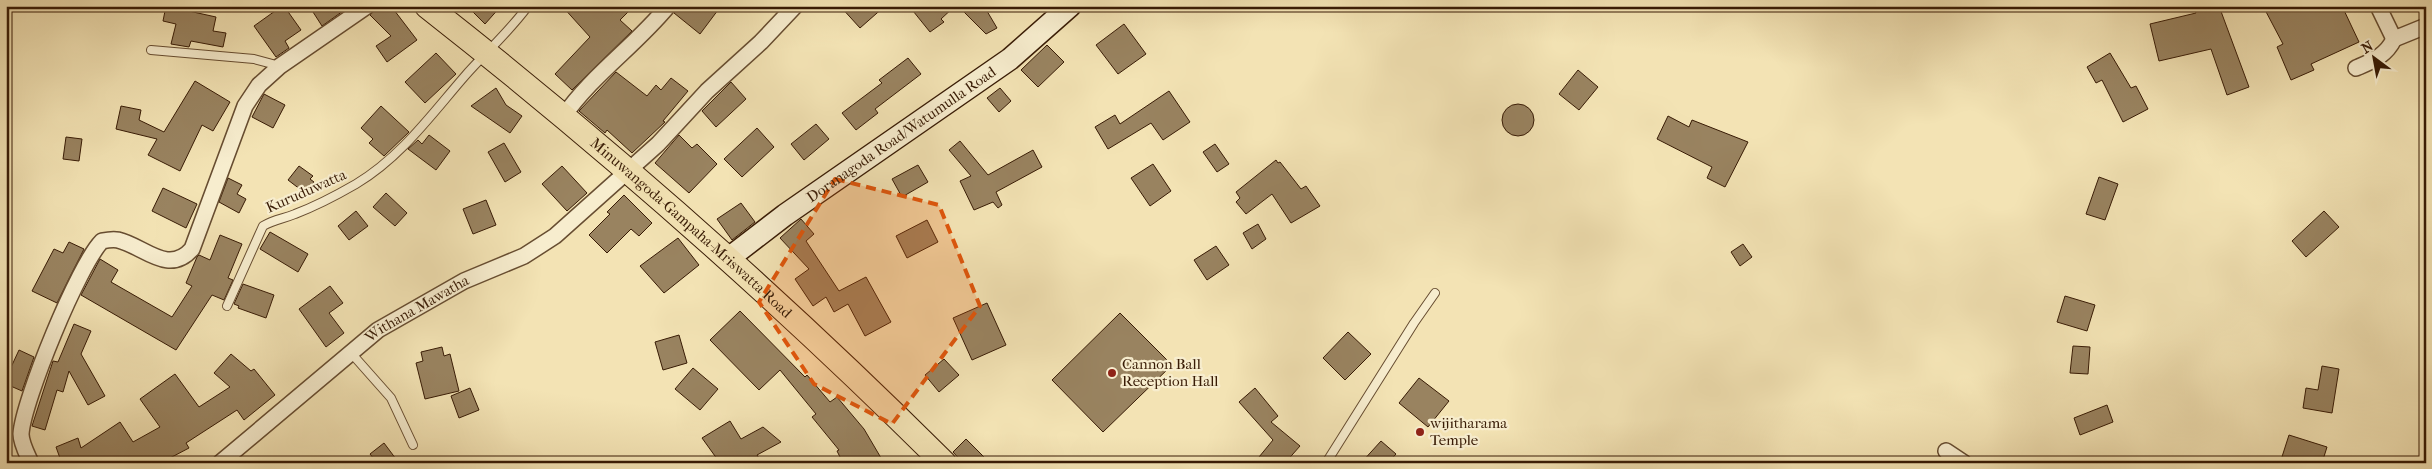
<svg xmlns="http://www.w3.org/2000/svg" width="2432" height="469" font-family="'IM FELL French Canon',serif">
	<style>
		.building { fill: #998360; stroke: #381b05 }
		.lines { fill: none; stroke-linecap: round; stroke-linejoin: round }
		.lane-casing { stroke: #674d31; stroke-width: 10 }
		.street-casing { stroke: #674d31; stroke-width: 18 }
		.secondary-casing { stroke: #381b05; stroke-width: 24 }
		.primary-casing { stroke: #381b05; stroke-width: 26 }
		.lane { stroke: #f7edce; stroke-width: 8 }
		.street { stroke: #f7edce; stroke-width: 15 }
		.secondary { stroke: #f7edce; stroke-width: 21 }
		.primary { stroke: #f3e3b4; stroke-width: 24 }
		.marked { fill: #df560c; fill-opacity: 0.2; stroke: #df560c; stroke-width: 4; stroke-dasharray: 10 6; stroke-linejoin: round }
		.poi-dot { fill: #8f2418; stroke: #f7edce; stroke-width: 2 }
		.labels { text-anchor: middle; dominant-baseline: central; stroke-width: 4.5; stroke-linejoin: round; paint-order: stroke }
		.street-label { font-size: 15px; fill: #381b05; stroke: #f7edce }
		.poi-label { font-size: 15px; fill: #381b05; stroke: #f7edce; text-anchor: start }
	</style>
	<rect width="100%" height="100%" fill="#f3e3b4"/>
	<filter id="stains"><feTurbulence type="fractalNoise" baseFrequency=".004" numOctaves="4"/><feColorMatrix values="0 0 0 0 .2 0 0 0 0 .09 0 0 0 0 .02 0 0 0 .5 -.17"/></filter>
	<radialGradient id="worn" r=".72"><stop offset=".6" stop-color="#630" stop-opacity="0"/><stop offset="1" stop-color="#630" stop-opacity=".3"/></radialGradient>
	<g class="building">
		<polygon points="166,6 216,17 213,31 226,33 223,47 191,41 189,47 171,44 176,24 163,21"/>
		<polygon points="282,6 284,6 301,30 285,41 289,48 276,57 254,26"/>
		<polygon points="321,6 350,6 322,26 313,12"/>
		<polygon points="376,6 391,6 417,40 387,62 376,46 391,36 370,15"/>
		<polygon points="467,6 501,6 485,24"/>
		<polygon points="562,6 634,6 620,20 632,31 572,90 555,74 590,37"/>
		<polygon points="677,6 721,6 700,34 674,13"/>
		<polygon points="840,6 885,6 860,28"/>
		<polygon points="909,6 955,6 941,19 944,22 930,32"/>
		<polygon points="958,6 984,6 997,28 986,34"/>
		<polygon points="2193,6 2219,6 2249,87 2227,95 2211,49 2159,61 2150,24 2196,13"/>
		<polygon points="2263,6 2342,6 2359,42 2311,64 2314,70 2291,80 2277,47 2283,44"/>
		<polygon points="1124,24 1146,54 1118,74 1096,45"/>
		<polygon points="1047,45 1064,62 1038,87 1021,70"/>
		<polygon points="436,53 456,74 425,103 405,82"/>
		<polygon points="2110,53 2131,88 2136,86 2148,109 2123,122 2102,80 2096,83 2087,67"/>
		<polygon points="908,58 921,74 875,109 878,113 856,130 842,113 882,83 879,80"/>
		<polygon points="1578,70 1598,87 1579,110 1559,94"/>
		<polygon points="616,72 647,96 656,85 661,90 671,78 688,91 663,121 665,122 632,153 607,130 605,133 579,111"/>
		<polygon points="195,81 230,102 213,131 202,125 180,171 148,155 157,139 116,129 121,106 141,110 139,120 164,132"/>
		<polygon points="731,82 746,99 716,127 702,111"/>
		<polygon points="496,88 506,105 522,116 510,133 471,106"/>
		<polygon points="1000,88 1011,101 999,112 987,98"/>
		<polygon points="1169,91 1190,122 1163,140 1151,123 1108,149 1095,127 1115,115 1120,124"/>
		<polygon points="264,94 285,105 273,128 252,117"/>
		<circle cx="1518" cy="120" r="16"/>
		<polygon points="381,106 409,132 384,156 369,143 373,139 361,128"/>
		<polygon points="1668,116 1689,127 1692,120 1748,142 1725,187 1707,178 1712,167 1657,139"/>
		<polygon points="816,124 829,139 804,160 791,144"/>
		<polygon points="757,128 774,147 742,177 724,159"/>
		<polygon points="429,135 450,151 436,170 408,149 418,140 422,144"/>
		<polygon points="679,135 692,148 697,144 717,164 689,193 655,163"/>
		<polygon points="66,137 82,139 79,161 63,159"/>
		<polygon points="960,141 988,175 1033,150 1042,167 996,192 1002,205 998,208 993,202 974,210 960,181 971,176 949,150"/>
		<polygon points="504,143 521,172 505,182 488,152"/>
		<polygon points="1215,144 1229,164 1217,172 1203,152"/>
		<polygon points="1276,160 1278,163 1280,162 1301,189 1306,186 1320,206 1291,223 1272,194 1246,214 1236,202 1240,198 1236,192"/>
		<polygon points="1153,164 1171,191 1150,206 1131,178"/>
		<polygon points="918,165 928,182 902,197 892,179"/>
		<polygon points="299,166 313,176 310,179 314,182 305,193 288,180"/>
		<polygon points="562,166 587,193 567,211 542,184"/>
		<polygon points="2099,177 2118,184 2105,220 2086,214"/>
		<polygon points="228,178 242,185 237,194 246,199 239,213 219,202"/>
		<polygon points="163,188 197,204 186,228 152,211"/>
		<polygon points="386,193 407,213 395,226 373,207"/>
		<polygon points="624,195 652,223 639,236 631,229 607,253 589,235 610,214 607,212"/>
		<polygon points="486,200 496,225 473,234 463,209"/>
		<polygon points="741,203 755,222 732,240 717,219"/>
		<polygon points="356,211 368,226 349,240 338,226"/>
		<polygon points="2324,211 2339,227 2306,257 2292,241"/>
		<polygon points="801,219 814,234 806,241 839,291 866,277 891,322 865,336 848,304 834,312 826,297 813,306 795,279 809,269 780,238"/>
		<polygon points="927,220 938,242 907,258 896,236"/>
		<polygon points="1258,224 1266,239 1252,249 1243,233"/>
		<polygon points="270,232 308,254 298,272 260,249"/>
		<polygon points="220,235 242,244 228,278 233,280 224,300 212,295 176,350 81,295 100,259 118,270 111,282 172,317 192,286 186,283 197,257 199,255 210,260"/>
		<polygon points="678,238 699,265 664,293 640,266"/>
		<polygon points="69,242 84,249 57,303 32,291 54,249 63,253"/>
		<polygon points="1743,244 1752,257 1740,266 1731,252"/>
		<polygon points="1216,246 1229,265 1207,280 1194,260"/>
		<polygon points="243,284 274,295 266,318 238,308 239,306 234,304"/>
		<polygon points="330,286 343,303 329,313 344,333 326,347 299,309"/>
		<polygon points="2065,296 2095,305 2087,331 2057,322"/>
		<polygon points="987,303 1006,345 972,360 953,318"/>
		<polygon points="740,311 805,377 807,375 830,402 837,397 864,429 884,463 843,463 837,451 839,450 812,417 816,414 780,370 759,390 710,340"/>
		<polygon points="1120,313 1172,365 1103,432 1052,380"/>
		<polygon points="74,324 91,331 81,354 105,396 88,405 69,371 63,392 57,390 45,430 32,426 53,361 58,362"/>
		<polygon points="1348,332 1371,354 1345,380 1323,358"/>
		<polygon points="679,335 687,363 663,370 655,342"/>
		<polygon points="2073,346 2090,347 2088,374 2070,373"/>
		<polygon points="442,347 444,356 450,354 459,391 425,399 416,363 423,361 421,352"/>
		<polygon points="19,350 34,357 22,391 6,384 6,378"/>
		<polygon points="231,354 251,371 254,369 275,395 244,420 237,410 186,443 189,448 170,458 172,463 59,463 61,461 56,447 78,438 81,448 120,422 133,442 160,427 140,399 175,374 199,407 230,387 214,373"/>
		<polygon points="944,359 959,375 939,392 925,375"/>
		<polygon points="2322,366 2339,369 2332,413 2303,408 2306,388 2318,390"/>
		<polygon points="693,368 718,389 700,410 675,389"/>
		<polygon points="1419,378 1449,401 1428,427 1399,403"/>
		<polygon points="470,388 479,410 459,418 451,396"/>
		<polygon points="1255,388 1278,416 1271,422 1300,446 1285,463 1267,463 1259,457 1273,440 1239,402"/>
		<polygon points="2107,405 2113,422 2080,435 2074,418"/>
		<polygon points="730,421 741,439 763,427 781,442 757,455 762,463 720,463 702,438"/>
		<polygon points="2289,435 2327,447 2322,463 2280,463"/>
		<polygon points="966,439 990,463 963,463 953,452"/>
		<polygon points="1381,441 1396,454 1388,463 1361,463"/>
		<polygon points="384,443 399,463 377,463 370,454"/>
	</g>
	<g class="lines">
		<defs>
			<g id="lane">
				<polyline points="151,50 254,59 280,66"/>
				<path d="M227,306L263,226C275,219 283,219 295,214C316,206 337,195 356,184C401,157 431,115 464,77C485,53 509,32 528,6"/>
				<polyline points="352,354 391,398 413,445"/>
				<polyline points="1326,463 1414,323 1435,293"/>
			</g>
			<g id="street">
				<polyline points="2378,6 2394,39 2426,26"/>
				<path d="M2356,68C2372,61 2386,56 2394,39"/>
				<path d="M563,117C592,75 635,46 668,6"/>
				<polyline points="1946,451 1964,463"/>
				<path d="M31,463C27,454 21,443 21,434C23,401 79,264 102,241C107,240 113,239 118,240C144,246 168,276 192,249L245,106L259,85L280,66L367,6"/>
				<path id="s1" d="M220,463L378,330L464,281L524,256L555,236L658,144L707,91L761,42L795,6"/>
			</g>
			<g id="secondary">
				<path id="s2" d="M729,258L785,215L1010,59L1070,6"/>
			</g>
			<g id="primary">
				<path id="s3" d="M427,6C608,148 781,301 944,463"/>
			</g>
		</defs>
		<use href="#lane" class="lane-casing"/>
		<use href="#street" class="street-casing"/>
		<use href="#secondary" class="secondary-casing"/>
		<use href="#primary" class="primary-casing"/>
		<use href="#lane" class="lane"/>
		<use href="#street" class="street"/>
		<use href="#secondary" class="secondary"/>
		<use href="#primary" class="primary"/>
	</g>
	<path class="marked" d="M835,179L939,205L980,306L892,424L814,384L759,302Z"/>
	<g class="poi-dot">
		<circle cx="1112" cy="373" r="5"/>
		<circle cx="1420" cy="432" r="5"/>
	</g>
	<g class="labels">
		<g class="street-label">
			<text stroke="none"><textPath href="#s2" startOffset="212">Doranagoda Road/Watumulla Road</textPath></text>
			<text transform="translate(306 191) rotate(-24)">Kuruduwatta</text>
			<text stroke="none"><textPath href="#s3" startOffset="345">Minuwangoda-Gampaha-Mriswatta Road</textPath></text>
			<text stroke="none"><textPath href="#s1" startOffset="251">Withana Mawatha</textPath></text>
		</g>
		<g class="poi-label">
			<text x="1122" y="364">Cannon Ball<tspan x="1122" dy="17">Reception Hall</tspan></text>
			<text x="1430" y="423">wijitharama<tspan x="1430" dy="17">Temple</tspan></text>
		</g>
	</g>
	<rect width="2432" height="469" fill="none" stroke="#f3e3b4" stroke-width="25"/>
	<rect x="8" y="8" width="2417" height="454" fill="none" stroke="#381b05" stroke-width="2.5"/>
	<rect x="12" y="12" width="2407" height="444" fill="none" stroke="#381b05"/>
	<g transform="translate(2374 58) rotate(328)" stroke="#f7edce" stroke-width="4" paint-order="stroke">
	<path d="M0-4L9 19L0 12L-9 19Z" fill="#381b05"/>
	<text y="-8" font-size="14" font-weight="bold" text-anchor="middle" fill="#381b05">N</text>
	</g>
	<rect width="100%" height="100%" filter="url(#stains)"/>
	<rect width="100%" height="100%" fill="url(#worn)"/>
</svg>
